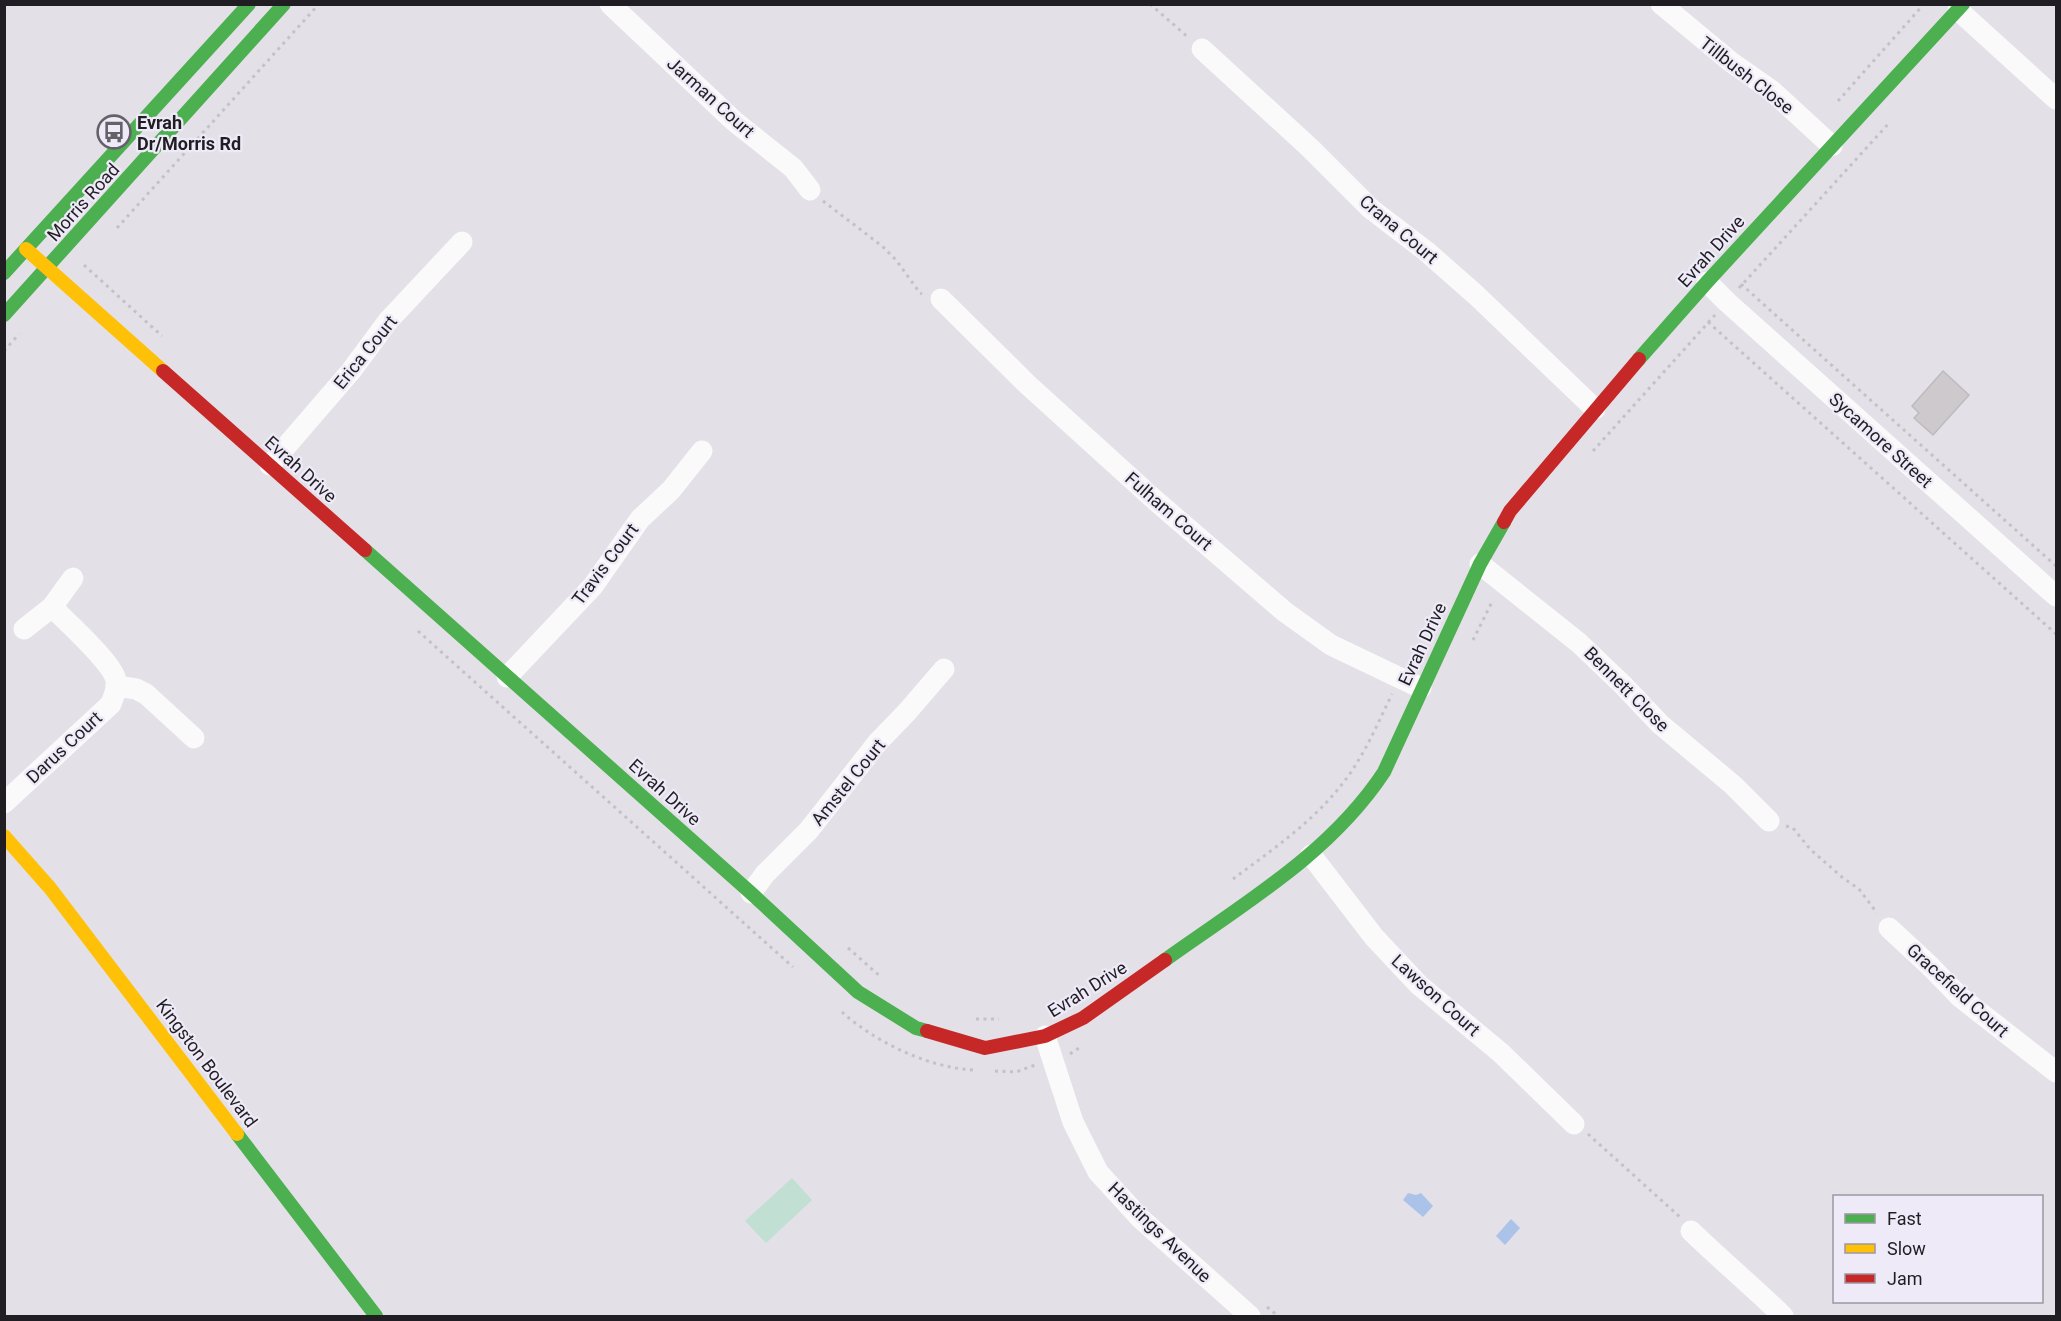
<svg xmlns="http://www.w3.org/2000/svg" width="2061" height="1321" font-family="Roboto,sans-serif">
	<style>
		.green { fill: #c1dfd3 }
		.water { fill: #abc3e8 }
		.building { fill: #cdc9cd; stroke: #bebbbe; stroke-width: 1.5 }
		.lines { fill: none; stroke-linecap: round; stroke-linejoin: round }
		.path { stroke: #c4c2c6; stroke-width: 3; stroke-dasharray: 3 4.5; stroke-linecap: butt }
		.street { stroke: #fbfafb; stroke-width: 21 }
		.fast { stroke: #4caf50; stroke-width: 14 }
		.slow { stroke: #ffc107; stroke-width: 14 }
		.jam { stroke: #c62828; stroke-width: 14 }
		.labels { text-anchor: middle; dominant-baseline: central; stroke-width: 4.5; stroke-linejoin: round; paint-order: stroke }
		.street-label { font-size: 18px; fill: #201e23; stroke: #efeaf7 }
		.poi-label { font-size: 18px; font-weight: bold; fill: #201e23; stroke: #efeaf7; text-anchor: start }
	</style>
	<rect width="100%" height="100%" fill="#e3e0e7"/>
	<polygon class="green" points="792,1178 812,1200 766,1243 745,1221"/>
	<g class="water">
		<polygon points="1408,1193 1416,1195 1421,1193 1433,1206 1423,1217 1403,1200"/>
		<polygon points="1511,1219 1520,1228 1505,1245 1496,1236"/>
	</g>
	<polygon class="building" points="1943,371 1969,395 1933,435 1914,418 1919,413 1912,406"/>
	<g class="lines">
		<g class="path">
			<polyline points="1150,4 1189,38"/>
			<polyline points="1838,101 1924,4"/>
			<polyline points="823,201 882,246 896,260 920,293 922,294"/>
			<polyline points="117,228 319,4"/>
			<polyline points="84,265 162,336"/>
			<polyline points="1741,284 2056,566"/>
			<polyline points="1739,288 1890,122"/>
			<polyline points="1708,322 2056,634"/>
			<polyline points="4,351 19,334"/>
			<polyline points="1593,451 1715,315"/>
			<polyline points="418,631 793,967"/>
			<polyline points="1473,640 1493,600"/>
			<polyline points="1786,826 1793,828 1810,849 1843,878 1859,889 1877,913"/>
			<path d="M1233,879C1272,850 1313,822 1343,783C1364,756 1377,725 1392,694"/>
			<polyline points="848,948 881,977"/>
			<path d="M842,1012C875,1042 929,1068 974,1070"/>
			<polyline points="976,1019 999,1019"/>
			<polyline points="1070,1054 1082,1046"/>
			<polyline points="995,1071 1016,1072 1035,1065"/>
			<polyline points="1588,1134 1681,1218"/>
			<polyline points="1267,1307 1278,1316"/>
		</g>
		<g class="street">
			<polyline points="610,4 734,121 793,168 810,190"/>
			<polyline points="1661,4 1731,62 1771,90 1832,146"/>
			<polyline points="1958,10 2056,99"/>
			<polyline points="1202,49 1310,148 1371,209 1426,251 1476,295 1595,409"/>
			<polyline points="1707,282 1727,302 2056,596"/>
			<polyline points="941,299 1028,385 1156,501 1285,612 1331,645 1421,688"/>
			<polyline points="270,465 351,371 388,321 462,242"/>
			<polyline points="1480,564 1579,643 1623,685 1660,724 1733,785 1769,821"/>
			<polyline points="24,629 52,607 73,578"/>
			<polyline points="507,677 593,586 640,519 671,490 702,451"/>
			<polyline points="116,686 136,689 146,694 194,738"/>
			<path d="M4,803L111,704C114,695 119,686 115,677C109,660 66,621 52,607"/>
			<polyline points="1311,855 1374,937 1419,985 1501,1053 1574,1124"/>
			<polyline points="751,893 765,874 809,830 878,742 907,712 944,669"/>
			<polyline points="1889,928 1930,966 1960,997 2056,1072"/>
			<polyline points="1045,1036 1073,1122 1098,1172 1140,1218 1250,1316"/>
			<path d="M1691,1231C1721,1260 1753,1287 1783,1316"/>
		</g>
		<g class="fast">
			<polyline points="4,273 249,4"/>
			<polyline points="4,315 284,4"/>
			<polyline points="1639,359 1707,282 1963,4"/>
			<polyline points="365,550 751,893 858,992 916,1028 927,1031"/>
			<path d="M1165,960C1243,904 1330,854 1384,772L1480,564L1504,522"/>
			<polyline points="237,1134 376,1316"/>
		</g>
		<g class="slow">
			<polyline points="26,249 163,371"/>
			<polyline points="4,836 50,888 237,1134"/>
		</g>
		<g class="jam">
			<polyline points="163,371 365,550"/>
			<polyline points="1504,522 1510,511 1639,359"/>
			<polyline points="927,1031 985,1048 1045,1036 1083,1018 1165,960"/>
		</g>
	</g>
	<defs>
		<symbol id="bus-ring" viewBox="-11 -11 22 22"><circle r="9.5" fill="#efeaf7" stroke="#646268" stroke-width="1.5"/><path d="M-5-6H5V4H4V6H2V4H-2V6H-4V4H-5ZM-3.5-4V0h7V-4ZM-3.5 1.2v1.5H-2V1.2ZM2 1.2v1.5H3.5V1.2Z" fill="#646268"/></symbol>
	</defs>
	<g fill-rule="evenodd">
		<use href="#bus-ring" x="95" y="113" width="38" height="38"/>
	</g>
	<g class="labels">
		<g class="street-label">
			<text transform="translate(1747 75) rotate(38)">Tillbush Close</text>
			<text transform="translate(711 97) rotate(42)">Jarman Court</text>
			<text transform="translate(83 202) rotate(-48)">Morris Road</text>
			<text transform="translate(1399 229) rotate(40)">Crana Court</text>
			<text transform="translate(1711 251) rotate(-48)">Evrah Drive</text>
			<text transform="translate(365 352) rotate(-51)">Erica Court</text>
			<text transform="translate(1881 440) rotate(42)">Sycamore Street</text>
			<text transform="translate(301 469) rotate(42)">Evrah Drive</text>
			<text transform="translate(1169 511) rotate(41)">Fulham Court</text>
			<text transform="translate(605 564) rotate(-53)">Travis Court</text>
			<text transform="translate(1422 644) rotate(-65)">Evrah Drive</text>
			<text transform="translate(1627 689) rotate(45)">Bennett Close</text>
			<text transform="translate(64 747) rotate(-43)">Darus Court</text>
			<text transform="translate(848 782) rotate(-51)">Amstel Court</text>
			<text transform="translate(665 792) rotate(42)">Evrah Drive</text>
			<text transform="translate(1087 989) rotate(-32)">Evrah Drive</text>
			<text transform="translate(1958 990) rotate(42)">Gracefield Court</text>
			<text transform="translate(1436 995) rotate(42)">Lawson Court</text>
			<text transform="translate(207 1063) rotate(53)">Kingston Boulevard</text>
			<text transform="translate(1160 1232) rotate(44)">Hastings Avenue</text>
		</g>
		<g class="poi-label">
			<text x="137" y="122">Evrah<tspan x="137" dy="21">Dr/Morris Rd</tspan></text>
		</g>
	</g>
	<rect width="2061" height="1321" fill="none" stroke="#201e23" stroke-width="12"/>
	<rect x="1833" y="1195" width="210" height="108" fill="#efeaf7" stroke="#9c98a2" stroke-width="1.5"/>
	<rect x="1845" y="1214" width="30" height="9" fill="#4caf50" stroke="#9c98a2" stroke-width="1.5"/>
	<text x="1887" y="1225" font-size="18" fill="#201e23">Fast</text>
	<rect x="1845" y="1244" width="30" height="9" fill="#ffc107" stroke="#9c98a2" stroke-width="1.5"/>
	<text x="1887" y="1255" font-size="18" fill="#201e23">Slow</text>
	<rect x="1845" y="1274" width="30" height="9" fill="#c62828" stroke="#9c98a2" stroke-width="1.5"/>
	<text x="1887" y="1285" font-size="18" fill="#201e23">Jam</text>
</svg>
